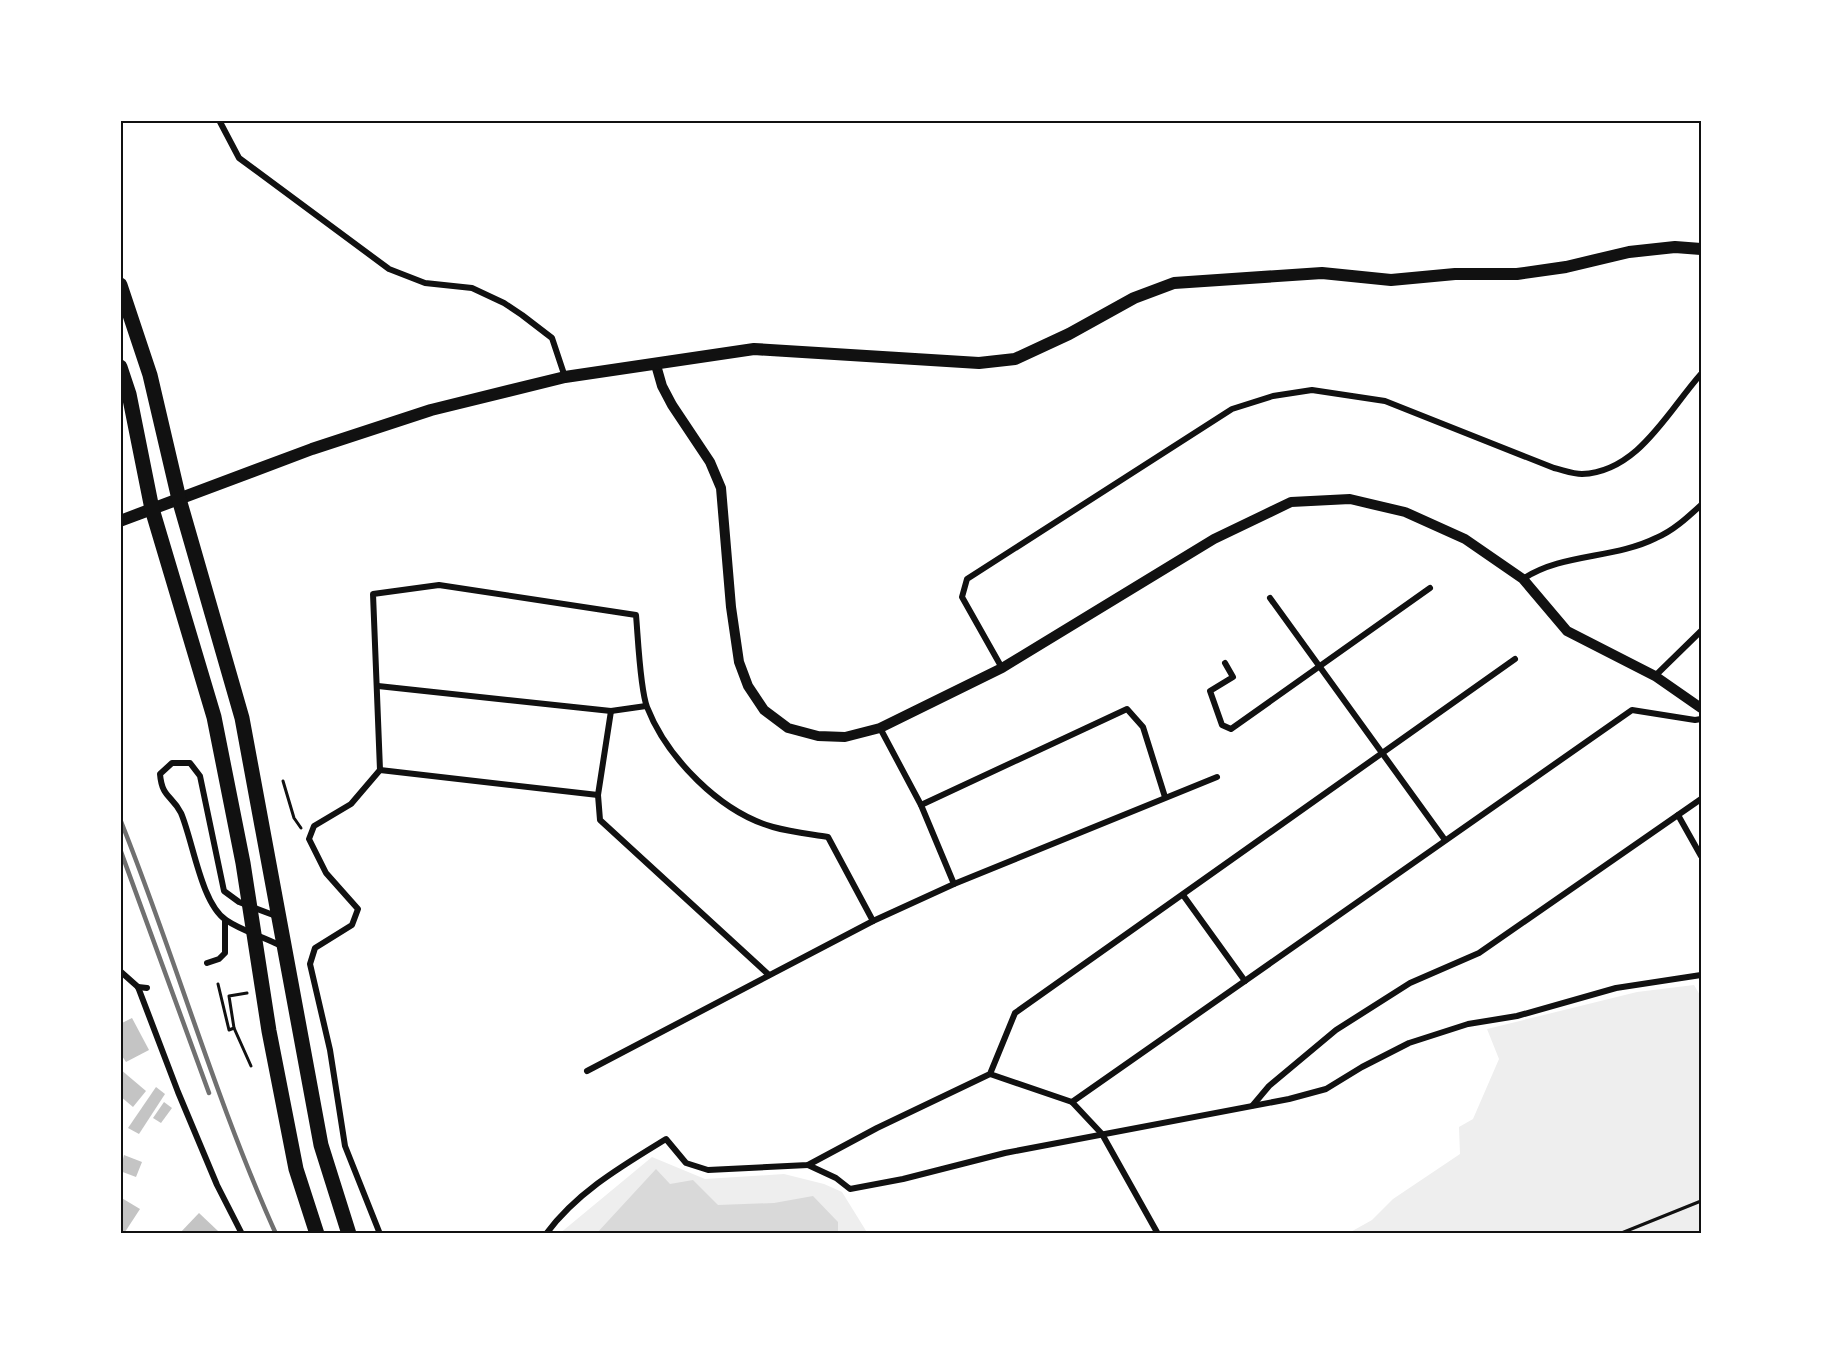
<svg xmlns="http://www.w3.org/2000/svg" width="1821" height="1354" font-family="'Exo 2',sans-serif">
	<style>
		.green { fill: #eee }
		.water { fill: #d9d9d9 }
		.building { fill: #c4c4c4 }
		.lines { fill: none; stroke-linecap: round; stroke-linejoin: round }
		.path { stroke: #111; stroke-width: 3 }
		.minor { stroke: #111; stroke-width: 6 }
		.tertiary { stroke: #111; stroke-width: 10 }
		.secondary { stroke: #111; stroke-width: 12 }
		.trunk { stroke: #111; stroke-width: 15 }
		.rail { stroke: #707070; stroke-width: 4.5 }
		.neatline { fill: none; stroke: #111; stroke-width: 2 }
	</style>
	<rect width="100%" height="100%" fill="#fff"/>
	<g class="green">
		<polygon points="1694,985 1701,997 1701,1234 1347,1234 1372,1220 1393,1199 1460,1154 1459,1127 1473,1119 1499,1059 1487,1029 1637,992"/>
		<polygon points="652,1157 705,1179 784,1174 824,1184 842,1192 868,1234 559,1234"/>
	</g>
	<polygon class="water" points="656,1169 670,1184 693,1180 718,1205 774,1203 813,1196 838,1222 838,1234 596,1234"/>
	<g class="building">
		<polygon points="132,1018 149,1050 126,1062 120,1053 120,1024"/>
		<polygon points="120,1069 146,1091 133,1107 120,1096"/>
		<polygon points="156,1087 165,1094 139,1134 128,1128"/>
		<polygon points="164,1102 172,1108 161,1123 153,1118"/>
		<polygon points="124,1155 142,1162 136,1177 120,1171"/>
		<polygon points="120,1197 140,1209 125,1232 120,1229"/>
		<polygon points="199,1213 218,1231 216,1234 179,1234"/>
	</g>
	<g class="lines">
		<g class="path">
			<polyline points="283,781 294,818 301,828"/>
			<polyline points="218,984 229,1030 234,1028 229,996 247,993"/>
			<polyline points="234,1028 251,1066"/>
			<polyline points="1619,1234 1701,1201"/>
		</g>
		<g class="minor">
			<polyline points="219,120 239,158 389,269 425,283 472,288 504,303 522,315 552,338 565,377"/>
			<path d="M1523,579C1562,553 1614,559 1656,538C1673,531 1688,517 1701,505"/>
			<polyline points="1270,598 1445,840"/>
			<polyline points="1225,663 1233,677 1210,691 1222,725 1231,729 1430,588"/>
			<path d="M1002,668L962,597L967,579L1232,409L1273,396L1312,390L1385,401L1554,468C1563,470 1573,474 1582,474C1638,472 1668,411 1701,374"/>
			<polyline points="1655,676 1701,631"/>
			<polyline points="378,686 611,711 646,706"/>
			<polyline points="611,711 598,795 600,820 769,975"/>
			<polyline points="880,728 921,805 954,884"/>
			<polyline points="380,770 598,795"/>
			<polyline points="921,805 1127,709 1143,727 1165,797"/>
			<polyline points="1678,815 1701,856"/>
			<polyline points="1183,895 1245,981"/>
			<path d="M276,916L239,902L224,891L200,776L190,763H172L160,774C162,798 172,795 181,813C193,841 201,903 226,920C242,931 264,937 281,946"/>
			<polyline points="207,963 219,959 225,953 225,920"/>
			<polyline points="120,971 138,987 178,1092 217,1185 242,1234"/>
			<polyline points="138,987 147,988"/>
			<polyline points="587,1071 873,921 954,884 1217,777"/>
			<polyline points="990,1074 1072,1102 1102,1134 1158,1234"/>
			<polyline points="1072,1102 1632,710 1695,720 1701,719"/>
			<polyline points="1253,1105 1269,1086 1336,1030 1410,983 1479,953 1701,799"/>
			<polyline points="808,1165 836,1178 850,1189 903,1179 1005,1153 1289,1099 1326,1089 1362,1067 1409,1043 1468,1024 1517,1016 1616,988 1701,975"/>
			<path d="M380,1234L345,1146L330,1050L310,964L315,948L352,925L358,909L326,873L309,839L314,826L351,804L380,770L373,594L439,585L636,615C638,637 640,689 647,707C667,758 720,812 773,827C791,832 810,834 828,837L873,921"/>
			<path d="M546,1234C577,1192 622,1166 666,1139L686,1163L708,1170L808,1165L877,1128L990,1074L1015,1013L1515,659"/>
		</g>
		<polyline class="tertiary" points="656,365 662,386 672,405 710,462 721,488 731,607 739,662 748,686 764,710 788,728 818,736 845,737 880,728 1002,668 1214,539 1291,502 1350,499 1405,512 1465,539 1523,579 1567,631 1655,676 1701,708"/>
		<polyline class="secondary" points="120,521 312,449 431,410 565,377 754,349 979,363 1015,359 1069,334 1134,298 1174,283 1322,273 1391,280 1455,274 1517,274 1566,267 1629,252 1675,247 1701,249"/>
		<g class="trunk">
			<polyline points="120,285 150,375 179,499 242,718 321,1145 349,1234"/>
			<polyline points="120,367 129,394 152,509 214,717 243,863 269,1031 296,1169 317,1234"/>
		</g>
		<g class="rail">
			<path d="M120,819C175,956 215,1099 276,1234"/>
			<polyline points="120,849 209,1093"/>
		</g>
	</g>
	<rect width="1821" height="1354" fill="none" stroke="#ffffff" stroke-width="243"/>
	<rect x="122" y="122" width="1578" height="1110" class="neatline"/>
</svg>
